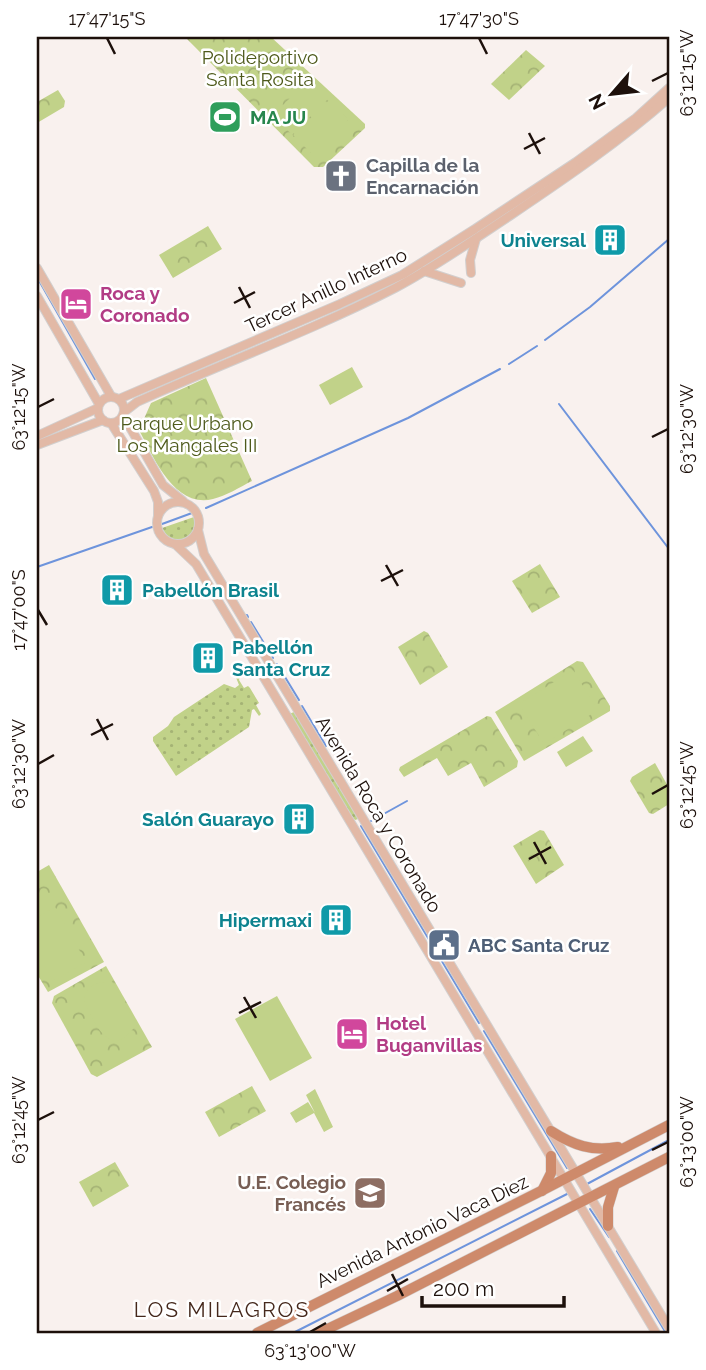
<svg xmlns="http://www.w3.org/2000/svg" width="706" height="1370" font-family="Raleway,sans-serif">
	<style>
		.grass { fill: url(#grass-dots) }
		.park { fill: url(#park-crowns) }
		.garden { fill: #c1d289 }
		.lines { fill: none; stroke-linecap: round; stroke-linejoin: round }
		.stream { stroke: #6e94dc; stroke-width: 2 }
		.major-casing { stroke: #d2cfce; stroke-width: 10 }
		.highway-casing { stroke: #d2cfce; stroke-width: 11 }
		.major { stroke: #e2b9a6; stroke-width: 8 }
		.highway { stroke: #ce8a6b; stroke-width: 10 }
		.ticks { fill: none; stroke: #1d100b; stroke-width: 2.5 }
		.labels { text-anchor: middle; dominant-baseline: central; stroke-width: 5; stroke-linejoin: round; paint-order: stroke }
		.park-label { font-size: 19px; fill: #4e5a1b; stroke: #fff }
		.leisure-label { font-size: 19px; font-weight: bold; fill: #27864d; stroke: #fff; text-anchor: start }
		.worship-label { font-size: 19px; font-weight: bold; fill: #5b616d; stroke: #fff; text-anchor: start }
		.culture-label { font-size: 19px; font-weight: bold; fill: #0d838f; stroke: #fff; text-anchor: end }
		.street-label { font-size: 19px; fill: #1d100b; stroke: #fff }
		.hotel-label { font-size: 19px; font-weight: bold; fill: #b23c85; stroke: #fff; text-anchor: start }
		.service-label { font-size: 19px; font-weight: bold; fill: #4e5e75; stroke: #fff; text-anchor: start }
		.education-label { font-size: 19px; font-weight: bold; fill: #785e54; stroke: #fff; text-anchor: end }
		.neighbourhood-label { font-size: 21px; letter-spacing: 2px; fill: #45281c; stroke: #fff }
		.neatline { fill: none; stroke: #1d100b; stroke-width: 2.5 }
		.ticks-label { font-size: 18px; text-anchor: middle; fill: #1d100b }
	</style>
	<defs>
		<pattern id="grass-dots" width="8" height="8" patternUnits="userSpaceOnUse" patternTransform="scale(1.75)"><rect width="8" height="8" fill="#c1d289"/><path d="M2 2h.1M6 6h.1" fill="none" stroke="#a5b375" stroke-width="1.8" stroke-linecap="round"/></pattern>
		<pattern id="park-crowns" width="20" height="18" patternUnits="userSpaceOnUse" patternTransform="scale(1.75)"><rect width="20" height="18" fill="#c1d289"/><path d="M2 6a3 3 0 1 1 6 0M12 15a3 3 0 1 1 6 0" fill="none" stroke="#a5b375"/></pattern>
	</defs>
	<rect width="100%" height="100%" fill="#f9f1ee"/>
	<g class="grass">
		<path d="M194,517C197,527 194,534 185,540L169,539L162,528Z"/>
		<polygon points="242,671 239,680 244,688 248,686 250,688 259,703 256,705 261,714 259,716 254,709 252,710 249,727 176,776 153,741 153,737 168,726 174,717 224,684 235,688 239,685 235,675"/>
		<polygon points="294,712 358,819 355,820 345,807 289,714"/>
	</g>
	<g class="park">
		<polygon points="185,37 271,37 365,124 365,128 323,167 314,167"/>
		<polygon points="526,50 545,66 509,100 491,84"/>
		<polygon points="58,90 65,101 64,107 37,123 37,102"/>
		<polygon points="208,226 222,249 173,278 159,255"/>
		<path d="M206,378L252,481C240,487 226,496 213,499C174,509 153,456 139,430L151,403Z"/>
		<polygon points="540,564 560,597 532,613 512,581"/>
		<polygon points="424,631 428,633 448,667 420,685 398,647"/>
		<polygon points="577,661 583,662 610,706 610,711 524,761 495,712"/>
		<polygon points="487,716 491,717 518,761 517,767 484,787 471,763 448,776 437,758 404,777 399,770 400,767"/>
		<polygon points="655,763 669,788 669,804 653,814 649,813 630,781 632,777"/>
		<polygon points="540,830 544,831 564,865 536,884 513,846"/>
		<polygon points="49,865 104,962 48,992 37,974 37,872"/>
		<polygon points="106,966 152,1047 97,1077 91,1074 52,1003 54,996"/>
		<polygon points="252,1086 266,1111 219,1137 205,1112"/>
		<polygon points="115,1162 129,1186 93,1207 79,1182"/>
	</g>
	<g class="garden">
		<polygon points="309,79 328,99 292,135 273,115"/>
		<polygon points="329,100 349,119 313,155 293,135"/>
		<polygon points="352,367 363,387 330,405 319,385"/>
		<polygon points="573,670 598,710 544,744 519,704"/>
		<polygon points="583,736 593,751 566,767 557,752"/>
		<polygon points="55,907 86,962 53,981 37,952 37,917"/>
		<path d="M109,976L137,1026C130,1030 128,1037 119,1040C102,1045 90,1013 84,1000C86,988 94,982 106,982L105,979Z"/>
		<polygon points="277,996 312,1058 270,1081 235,1019"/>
		<polygon points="315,1089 333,1127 324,1132 314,1113 296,1123 290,1113 308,1102 315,1113 306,1095"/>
	</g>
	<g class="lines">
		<g class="stream">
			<polyline points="37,277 95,379"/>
			<polyline points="545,340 590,307 669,239"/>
			<polyline points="509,364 537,346"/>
			<polyline points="559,404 669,549"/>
			<polyline points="206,508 408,418 500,369"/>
			<polyline points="162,524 192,513"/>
			<polyline points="37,567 152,527"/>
			<polyline points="247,615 248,617"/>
			<polyline points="251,622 273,658"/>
			<polyline points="277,664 299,700"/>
			<polyline points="302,706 326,746"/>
			<polyline points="371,821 407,801"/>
			<polyline points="361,826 479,1023"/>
			<polyline points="484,1031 567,1168"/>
			<polyline points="587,1184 669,1140"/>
			<polyline points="590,1209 609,1237"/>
			<polyline points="617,1251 666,1333"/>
			<polyline points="293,1333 569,1193"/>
		</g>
		<defs>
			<g id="major">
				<polyline points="37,268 111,396"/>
				<polyline points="424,271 461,283"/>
				<polyline points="471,273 470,260 476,239"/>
				<polyline points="37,296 99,404"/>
				<circle cx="111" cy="410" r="13"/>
				<polyline points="119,399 340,304 402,275 475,229 576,162 636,118 669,88"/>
				<path d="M124,412L137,402C223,363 311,331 395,288C435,267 473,240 511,215C566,178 620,141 669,98"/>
				<polyline points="123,415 163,485 183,501"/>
				<polyline points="111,423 154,491 158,502 158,515"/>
				<polyline points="37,436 98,408"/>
				<polyline points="37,445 103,420"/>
				<circle cx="178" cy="523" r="21"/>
				<polyline points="198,530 204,554 669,1328"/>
				<polyline points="175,544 196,564 656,1333"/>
			</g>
			<g id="highway">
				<path d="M551,1131C573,1145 592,1152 618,1147"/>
				<polyline points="542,1191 551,1173 551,1156"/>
				<polyline points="608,1226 608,1207 614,1187"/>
				<polyline points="257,1333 541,1191 669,1125"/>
				<polyline points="319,1333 397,1296 669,1157"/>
			</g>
		</defs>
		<use href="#major" class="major-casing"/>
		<use href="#highway" class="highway-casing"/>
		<use href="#major" class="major"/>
		<use href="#highway" class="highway"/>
	</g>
	<path class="ticks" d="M107,38L115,54M479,38L487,54M652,81L668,73M529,133L540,154M524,149L545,138M239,287L250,308M234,303L255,292M38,407L54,399M652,437L668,429M386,565L398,586M381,581L403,570M38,610L47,625M97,719L108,740M91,735L113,724M38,764L54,755M652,794L668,785M534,842L546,864M529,859L551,847M244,997L256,1018M239,1013L261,1002M38,1120L54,1112M652,1150L668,1142M392,1274L403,1296M387,1291L408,1279M310,1332L326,1323"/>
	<defs>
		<symbol id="stadium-square" viewBox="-11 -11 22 22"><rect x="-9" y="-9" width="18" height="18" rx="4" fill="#2e9e5b" stroke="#fff"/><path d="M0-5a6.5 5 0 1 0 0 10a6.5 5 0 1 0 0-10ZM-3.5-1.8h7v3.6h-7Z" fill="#fff"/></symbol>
		<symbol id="church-square" viewBox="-11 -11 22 22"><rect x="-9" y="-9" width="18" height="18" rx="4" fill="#6b7280" stroke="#fff"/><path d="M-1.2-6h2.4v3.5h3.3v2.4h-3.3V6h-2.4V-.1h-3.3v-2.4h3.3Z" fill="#fff"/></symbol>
		<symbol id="building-square" viewBox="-11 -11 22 22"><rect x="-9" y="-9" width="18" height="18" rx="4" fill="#0f9aa8" stroke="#fff"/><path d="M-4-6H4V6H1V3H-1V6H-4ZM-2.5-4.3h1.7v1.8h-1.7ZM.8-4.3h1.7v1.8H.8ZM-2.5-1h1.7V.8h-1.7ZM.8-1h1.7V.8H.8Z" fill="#fff"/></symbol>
		<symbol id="hotel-square" viewBox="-11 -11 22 22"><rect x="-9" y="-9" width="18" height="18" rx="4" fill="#d1479c" stroke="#fff"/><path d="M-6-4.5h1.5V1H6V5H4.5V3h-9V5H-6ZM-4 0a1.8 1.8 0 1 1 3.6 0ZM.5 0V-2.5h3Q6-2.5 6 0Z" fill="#fff"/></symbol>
		<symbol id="civic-square" viewBox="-11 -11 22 22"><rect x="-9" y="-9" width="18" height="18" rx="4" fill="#5c6f8a" stroke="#fff"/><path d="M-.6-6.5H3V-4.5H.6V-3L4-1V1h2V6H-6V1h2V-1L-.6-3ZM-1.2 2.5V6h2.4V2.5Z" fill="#fff"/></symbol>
		<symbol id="school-square" viewBox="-11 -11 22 22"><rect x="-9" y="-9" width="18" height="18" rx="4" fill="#8d6e63" stroke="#fff"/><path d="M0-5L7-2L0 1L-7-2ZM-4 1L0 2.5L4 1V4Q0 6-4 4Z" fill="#fff"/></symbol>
	</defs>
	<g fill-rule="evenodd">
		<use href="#stadium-square" x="206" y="98" width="38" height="38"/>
		<use href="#church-square" x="322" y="157" width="38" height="38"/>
		<use href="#building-square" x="591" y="221" width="38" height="38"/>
		<use href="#hotel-square" x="57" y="285" width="38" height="38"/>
		<use href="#building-square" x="98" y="571" width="38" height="38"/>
		<use href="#building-square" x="189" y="639" width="38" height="38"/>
		<use href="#building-square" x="280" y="800" width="38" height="38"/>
		<use href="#building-square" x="317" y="901" width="38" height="38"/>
		<use href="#civic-square" x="425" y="926" width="38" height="38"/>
		<use href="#hotel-square" x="333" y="1015" width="38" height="38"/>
		<use href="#school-square" x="351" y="1174" width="38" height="38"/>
	</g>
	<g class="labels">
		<g class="park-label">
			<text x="260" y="57">Polideportivo<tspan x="260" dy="22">Santa Rosita</tspan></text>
			<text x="187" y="423">Parque Urbano<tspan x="187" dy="22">Los Mangales III</tspan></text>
		</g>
		<g class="leisure-label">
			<text x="250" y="117">MA JU</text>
		</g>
		<g class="worship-label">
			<text x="366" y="165">Capilla de la<tspan x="366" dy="22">Encarnación</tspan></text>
		</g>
		<g class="culture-label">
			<text x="586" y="240">Universal</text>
			<text x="142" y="590" text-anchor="start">Pabellón Brasil</text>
			<text x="232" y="647" text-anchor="start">Pabellón<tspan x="232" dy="22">Santa Cruz</tspan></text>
			<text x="274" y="819">Salón Guarayo</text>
			<text x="312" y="920">Hipermaxi</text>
		</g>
		<g class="street-label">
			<text transform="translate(326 290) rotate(-25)">Tercer Anillo Interno</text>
			<text transform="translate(379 814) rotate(59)">Avenida Roca y Coronado</text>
			<text transform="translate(422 1231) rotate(-26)">Avenida Antonio Vaca Diez</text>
		</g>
		<g class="hotel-label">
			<text x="100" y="293">Roca y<tspan x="100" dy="22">Coronado</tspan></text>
			<text x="376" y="1023">Hotel<tspan x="376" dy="22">Buganvillas</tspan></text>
		</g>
		<g class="service-label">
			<text x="468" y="945">ABC Santa Cruz</text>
		</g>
		<g class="education-label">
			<text x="346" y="1182">U.E. Colegio<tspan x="346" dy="22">Francés</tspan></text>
		</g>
		<g class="neighbourhood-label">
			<text x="222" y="1309">LOS MILAGROS</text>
		</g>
	</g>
	<rect width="706" height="1370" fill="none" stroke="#ffffff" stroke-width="77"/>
	<g transform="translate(612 94) rotate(242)" stroke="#ffffff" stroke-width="5" paint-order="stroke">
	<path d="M0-5L12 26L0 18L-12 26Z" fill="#1d100b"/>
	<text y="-10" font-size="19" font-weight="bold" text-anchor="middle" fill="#1d100b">N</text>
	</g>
	<path d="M422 1296v10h142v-10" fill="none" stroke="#1d100b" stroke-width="3.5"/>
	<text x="433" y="1296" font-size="21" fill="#1d100b" stroke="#ffffff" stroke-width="5" paint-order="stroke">200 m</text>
	<rect x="38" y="38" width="630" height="1294" class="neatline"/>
	<g class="ticks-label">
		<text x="107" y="25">17°47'15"S</text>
		<text x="479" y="25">17°47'30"S</text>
		<text transform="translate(687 73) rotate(-90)" y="6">63°12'15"W</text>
		<text transform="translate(19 407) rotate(-90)" y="6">63°12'15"W</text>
		<text transform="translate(687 429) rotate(-90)" y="6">63°12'30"W</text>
		<text transform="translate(19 610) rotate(-90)" y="6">17°47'00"S</text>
		<text transform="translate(19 764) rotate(-90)" y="6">63°12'30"W</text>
		<text transform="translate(687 785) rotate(-90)" y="6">63°12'45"W</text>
		<text transform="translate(19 1120) rotate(-90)" y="6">63°12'45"W</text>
		<text transform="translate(687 1142) rotate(-90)" y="6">63°13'00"W</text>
		<text x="310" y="1357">63°13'00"W</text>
	</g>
</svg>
